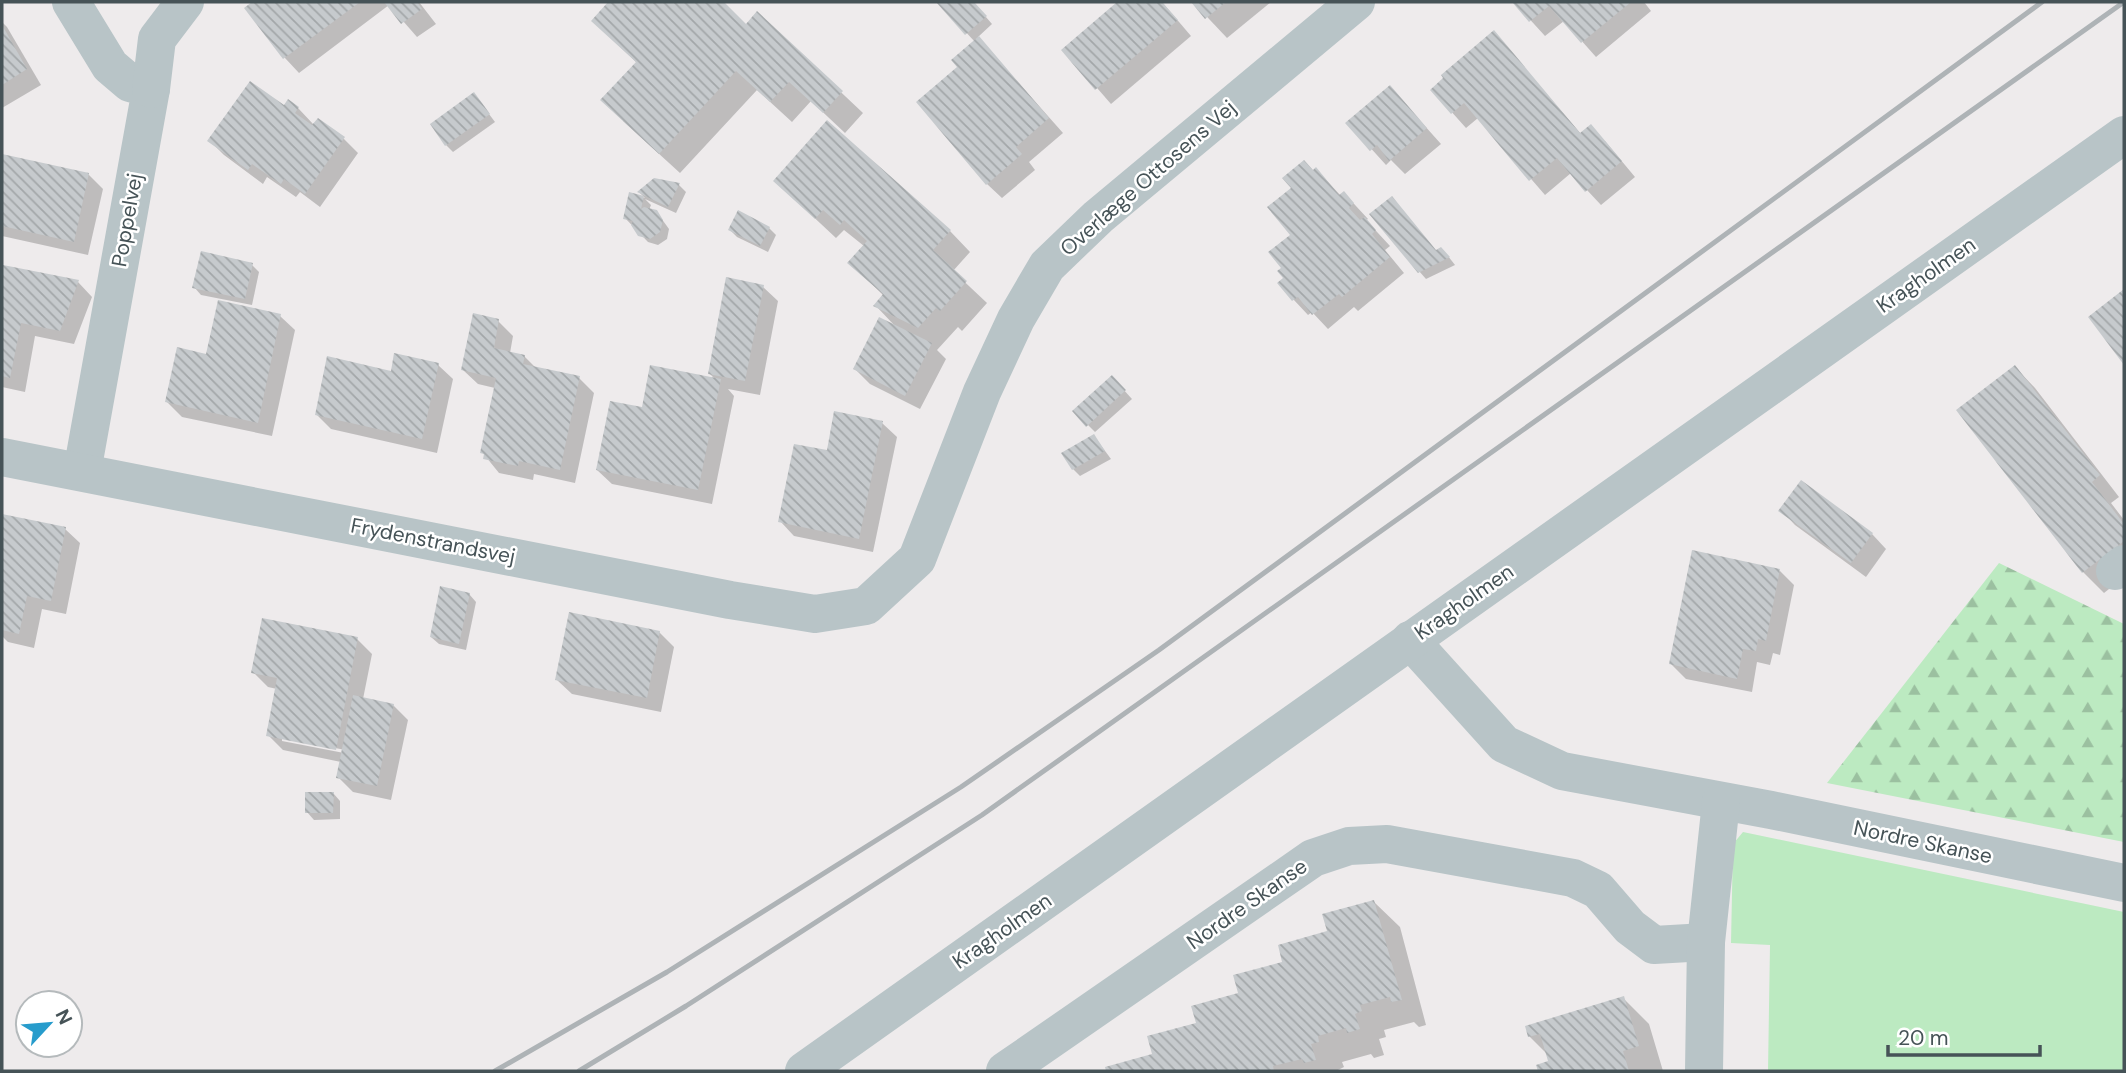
<svg xmlns="http://www.w3.org/2000/svg" width="2126" height="1073" font-family="'DM Sans',sans-serif">
	<style>
		.forest { fill: url(#forest-firs) }
		.green { fill: #bceac1 }
		.shadow { fill: #0003; fill-rule: evenodd }
		.building { fill: url(#building-back-hatch) }
		.lines { fill: none; stroke-linecap: round; stroke-linejoin: round }
		.minor { stroke: #b8c4c7; stroke-width: 38 }
		.tertiary { stroke: #b8c4c7; stroke-width: 38 }
		.rail { stroke: #aeb3b6; stroke-width: 5 }
		.labels { text-anchor: middle; dominant-baseline: central; stroke-width: 5; stroke-linejoin: round; paint-order: stroke }
		.street-label { font-size: 21px; fill: #465357; stroke: #fff }
	</style>
	<defs>
		<pattern id="forest-firs" width="22" height="20" patternUnits="userSpaceOnUse" patternTransform="scale(1.75)"><rect width="22" height="20" fill="#bceac1"/><path d="M5 1l3.5 6h-7zM16 11l3.5 6h-7z" fill="#9bc0a0"/></pattern>
		<pattern id="building-back-hatch" width="6" height="6" patternUnits="userSpaceOnUse" patternTransform="scale(1.75)"><rect width="6" height="6" fill="#c6cacd"/><path d="M-1 5l2 2M0 0l6 6M5-1l2 2" fill="none" stroke="#a3a7a9"/></pattern>
	</defs>
	<rect width="100%" height="100%" fill="#eeebec"/>
	<polygon class="forest" points="1999,563 2124,624 2124,842 1827,783"/>
	<polygon class="green" points="1743,832 2124,912 2124,1071 1768,1071 1770,945 1731,943 1733,844"/>
	<g class="shadow">
		<polygon points="255,2 419,2 436,24 417,37 389,5 299,73 285,58 246,8"/>
		<polygon points="610,2 721,2 746,26 758,14 863,113 845,133 811,101 792,122 757,90 680,173 623,121 637,63 593,21"/>
		<polygon points="938,2 973,2 992,24 978,37 1063,133 1029,162 1035,170 1002,198 987,184 959,67 975,42"/>
		<polygon points="1120,2 1162,2 1191,36 1111,104 1064,50"/>
		<polygon points="1193,2 1271,2 1227,38"/>
		<polygon points="1514,2 1644,2 1651,11 1596,57 1564,21 1545,36"/>
		<polygon points="2,22 7,27 41,85 2,108"/>
		<polygon points="1494,33 1581,134 1605,141 1635,177 1601,205 1571,173 1545,195 1478,118 1466,128 1432,90"/>
		<polygon points="1390,87 1441,144 1405,174 1391,160 1386,165 1348,123"/>
		<polygon points="474,94 495,122 453,152 446,145"/>
		<polygon points="284,108 298,108 314,125 344,139 358,153 320,207 300,192 296,197 267,177 263,184 224,155 209,140"/>
		<polygon points="2,156 88,174 103,189 88,255 2,236"/>
		<polygon points="1316,169 1341,196 1344,193 1368,219 1366,220 1390,246 1385,250 1404,273 1358,311 1354,307 1328,329 1312,312 1308,315 1279,284 1286,279 1283,268 1313,171"/>
		<polygon points="775,181 950,231 970,252 953,271 987,303 962,331 958,327 937,350 946,359 920,409 870,384 855,369 895,326 876,306 884,296 850,263 864,246 844,230 836,238"/>
		<polygon points="679,185 686,192 676,213 645,199 651,205 649,210 656,211 669,229 667,239 658,245 648,242 625,218 631,194 645,198 639,192"/>
		<polygon points="769,228 776,235 768,252 737,237 730,230"/>
		<polygon points="1437,252 1448,256 1455,265 1426,279 1419,271"/>
		<polygon points="252,265 259,272 252,305 201,295 194,287"/>
		<polygon points="5,267 78,282 92,297 74,344 35,336 25,392 2,387 2,283"/>
		<polygon points="763,287 778,301 760,395 728,389 734,396 712,504 612,484 597,470 643,409 716,380 709,373"/>
		<polygon points="280,316 295,330 272,436 182,417 167,402 208,356"/>
		<polygon points="498,321 513,336 510,353 524,356 537,369 579,378 594,393 575,483 534,474 533,480 499,473 482,452 495,388 478,384 463,370"/>
		<polygon points="438,365 453,379 437,453 331,429 316,414"/>
		<polygon points="2015,367 2035,388 2119,497 2111,503 2124,520 2124,577 2104,593 2083,572"/>
		<polygon points="1112,377 1132,399 1095,432 1074,411"/>
		<polygon points="882,423 897,437 873,552 794,536 780,521 828,452"/>
		<polygon points="1094,436 1111,459 1080,476 1073,469"/>
		<polygon points="1781,510 1872,534 1886,549 1866,577 1795,525"/>
		<polygon points="2,516 65,529 80,543 66,614 42,609 34,648 8,642 2,636"/>
		<polygon points="1780,571 1794,585 1780,655 1773,653 1770,665 1757,662 1752,692 1686,679 1671,664"/>
		<polygon points="469,594 476,602 466,650 439,644 431,637"/>
		<polygon points="659,632 674,647 661,712 572,694 557,680"/>
		<path d="M357,639L372,654L363,699L393,705L408,720L391,800L353,792L338,777L341,762L283,750L268,735L277,689L268,687L253,672ZM282,737L345,750L344,753L282,741Z"/>
		<polygon points="333,793 340,801 340,819 314,820 307,812"/>
		<polygon points="1374,902 1400,927 1426,1025 1419,1027 1414,1022 1384,1030 1386,1037 1379,1039 1384,1055 1374,1058 1371,1054 1342,1062 1344,1067 1336,1071 1108,1071 1107,1068 1154,1055"/>
		<polygon points="1623,998 1649,1024 1663,1071 1540,1071 1538,1066 1550,1062 1548,1055 1530,1037 1527,1027"/>
	</g>
	<g class="building">
		<polygon points="252,2 360,2 283,59 244,8"/>
		<polygon points="384,2 417,2 422,9 401,24"/>
		<polygon points="608,2 724,2 746,24 757,11 843,91 823,113 789,82 770,102 736,71 659,154 600,100 636,62 591,21"/>
		<polygon points="936,2 974,2 987,16 965,35"/>
		<polygon points="1117,2 1162,2 1178,20 1095,90 1061,50"/>
		<polygon points="1191,2 1226,2 1205,19"/>
		<polygon points="1512,2 1631,2 1581,43 1549,6 1529,22"/>
		<polygon points="2,25 27,69 2,85"/>
		<polygon points="1494,30 1580,133 1591,124 1622,161 1585,192 1557,158 1529,181 1464,103 1451,114 1430,90 1443,78 1441,75"/>
		<polygon points="979,36 1049,118 1016,147 1022,154 986,185 916,102 957,67 951,60"/>
		<polygon points="250,81 284,105 288,99 299,107 295,113 312,125 318,118 345,137 305,194 284,179 281,184 252,164 248,170 207,141"/>
		<polygon points="1390,85 1427,128 1389,161 1377,145 1370,151 1345,123"/>
		<polygon points="474,92 490,114 445,146 430,124"/>
		<polygon points="827,120 951,230 933,250 967,281 940,311 936,308 918,328 873,306 883,294 847,263 867,241 844,220 840,225 823,210 815,219 773,181"/>
		<polygon points="2,154 89,173 74,242 2,226"/>
		<polygon points="1304,160 1313,170 1316,167 1339,195 1344,191 1354,203 1349,208 1360,220 1365,217 1376,230 1372,234 1390,257 1342,297 1339,294 1312,315 1298,297 1292,301 1277,283 1283,278 1277,271 1281,268 1268,252 1290,235 1267,207 1291,188 1282,178"/>
		<polygon points="654,178 680,183 668,207 637,192"/>
		<polygon points="629,192 644,196 641,209 644,207 657,210 663,220 660,232 650,239 638,236 631,225 633,221 623,219"/>
		<polygon points="1392,196 1436,250 1441,247 1450,257 1418,273 1369,214"/>
		<polygon points="738,210 770,227 760,246 728,230"/>
		<polygon points="201,251 253,263 245,299 192,288"/>
		<polygon points="3,265 79,280 60,331 21,323 10,378 2,376"/>
		<polygon points="726,277 764,285 745,381 708,374"/>
		<polygon points="2124,289 2124,365 2088,317"/>
		<polygon points="218,300 281,314 258,423 165,402 177,347 206,354"/>
		<polygon points="473,313 499,319 494,348 525,355 523,364 580,376 560,470 519,461 518,466 483,459 484,454 480,453 496,378 461,370"/>
		<polygon points="879,317 932,343 905,396 853,369"/>
		<polygon points="394,353 439,363 422,439 315,415 327,356 391,371"/>
		<polygon points="650,365 721,379 698,490 596,470 610,401 642,407"/>
		<polygon points="2015,365 2100,475 2092,482 2124,524 2124,541 2082,573 1956,410"/>
		<polygon points="1112,375 1126,390 1086,427 1072,411"/>
		<polygon points="834,411 883,421 859,539 778,522 794,444 827,450"/>
		<polygon points="1094,434 1105,451 1072,470 1061,453"/>
		<polygon points="1801,480 1873,533 1851,563 1778,511"/>
		<polygon points="2,514 66,527 51,601 27,596 19,634 2,630"/>
		<polygon points="1692,550 1780,569 1766,641 1758,639 1756,651 1743,649 1737,679 1669,664"/>
		<polygon points="440,586 470,593 459,644 430,637"/>
		<polygon points="569,612 660,631 647,698 555,680"/>
		<polygon points="262,618 358,637 336,750 266,736 277,678 251,673"/>
		<polygon points="353,695 394,704 377,786 336,778"/>
		<polygon points="305,792 334,792 333,813 305,813"/>
		<polygon points="1374,900 1402,1000 1391,1002 1390,997 1360,1005 1362,1011 1355,1014 1360,1029 1347,1033 1346,1028 1318,1036 1319,1042 1311,1044 1316,1060 1304,1063 1302,1059 1273,1066 1274,1071 1106,1071 1105,1067 1152,1054 1147,1036 1196,1023 1191,1006 1238,993 1233,975 1282,962 1278,945 1327,931 1322,914"/>
		<polygon points="1624,996 1639,1046 1623,1051 1629,1071 1538,1071 1536,1065 1548,1061 1540,1034 1528,1037 1525,1026"/>
	</g>
	<g class="lines">
		<g class="minor">
			<polyline points="71,2 110,66 130,83 151,89 82,472"/>
			<polyline points="151,89 157,39 185,2"/>
			<polyline points="2,457 730,600 815,614 866,606 917,559 982,392 1016,319 1047,266 1098,217 1356,2"/>
			<polyline points="2115,571 2124,564"/>
			<polyline points="1410,640 1504,744 1562,771 1771,810 2124,883"/>
			<polyline points="1005,1071 1313,858 1349,846 1387,844 1573,878 1598,890 1630,927 1654,945 1706,942"/>
			<polyline points="1704,1071 1706,942 1721,802"/>
		</g>
		<polyline class="tertiary" points="804,1071 2124,135"/>
		<g class="rail">
			<polyline points="495,1071 667,972 961,787 1159,650 2042,2"/>
			<polyline points="579,1071 686,1006 982,815 2124,2"/>
		</g>
	</g>
	<g class="labels">
		<g class="street-label">
			<text transform="translate(1148 178) rotate(-41)">Overlæge Ottosens Vej</text>
			<text transform="translate(127 220) rotate(-80)">Poppelvej</text>
			<text transform="translate(1926 275) rotate(-35)">Kragholmen</text>
			<text transform="translate(433 541) rotate(11)">Frydenstrandsvej</text>
			<text transform="translate(1464 602) rotate(-35)">Kragholmen</text>
			<text transform="translate(1923 842) rotate(12)">Nordre Skanse</text>
			<text transform="translate(1247 904) rotate(-35)">Nordre Skanse</text>
			<text transform="translate(1002 931) rotate(-35)">Kragholmen</text>
		</g>
	</g>
	<rect width="2126" height="1073" fill="none" stroke="#465357" stroke-width="7"/>
	<g transform="translate(49 1024) rotate(64)"><circle r="33" fill="#ffffff" stroke="#b5babc" stroke-width="2"/>
	<path d="M0-5L12 26L0 18L-12 26Z" fill="#279ccc"/>
	<text y="-10" font-size="19" font-weight="bold" text-anchor="middle" fill="#465357">N</text>
	</g>
	<path d="M1888 1045v10h152v-10" fill="none" stroke="#465357" stroke-width="3.5"/>
	<text x="1898" y="1045" font-size="21" fill="#465357" stroke="#ffffff" stroke-width="5" paint-order="stroke">20 m</text>
</svg>
